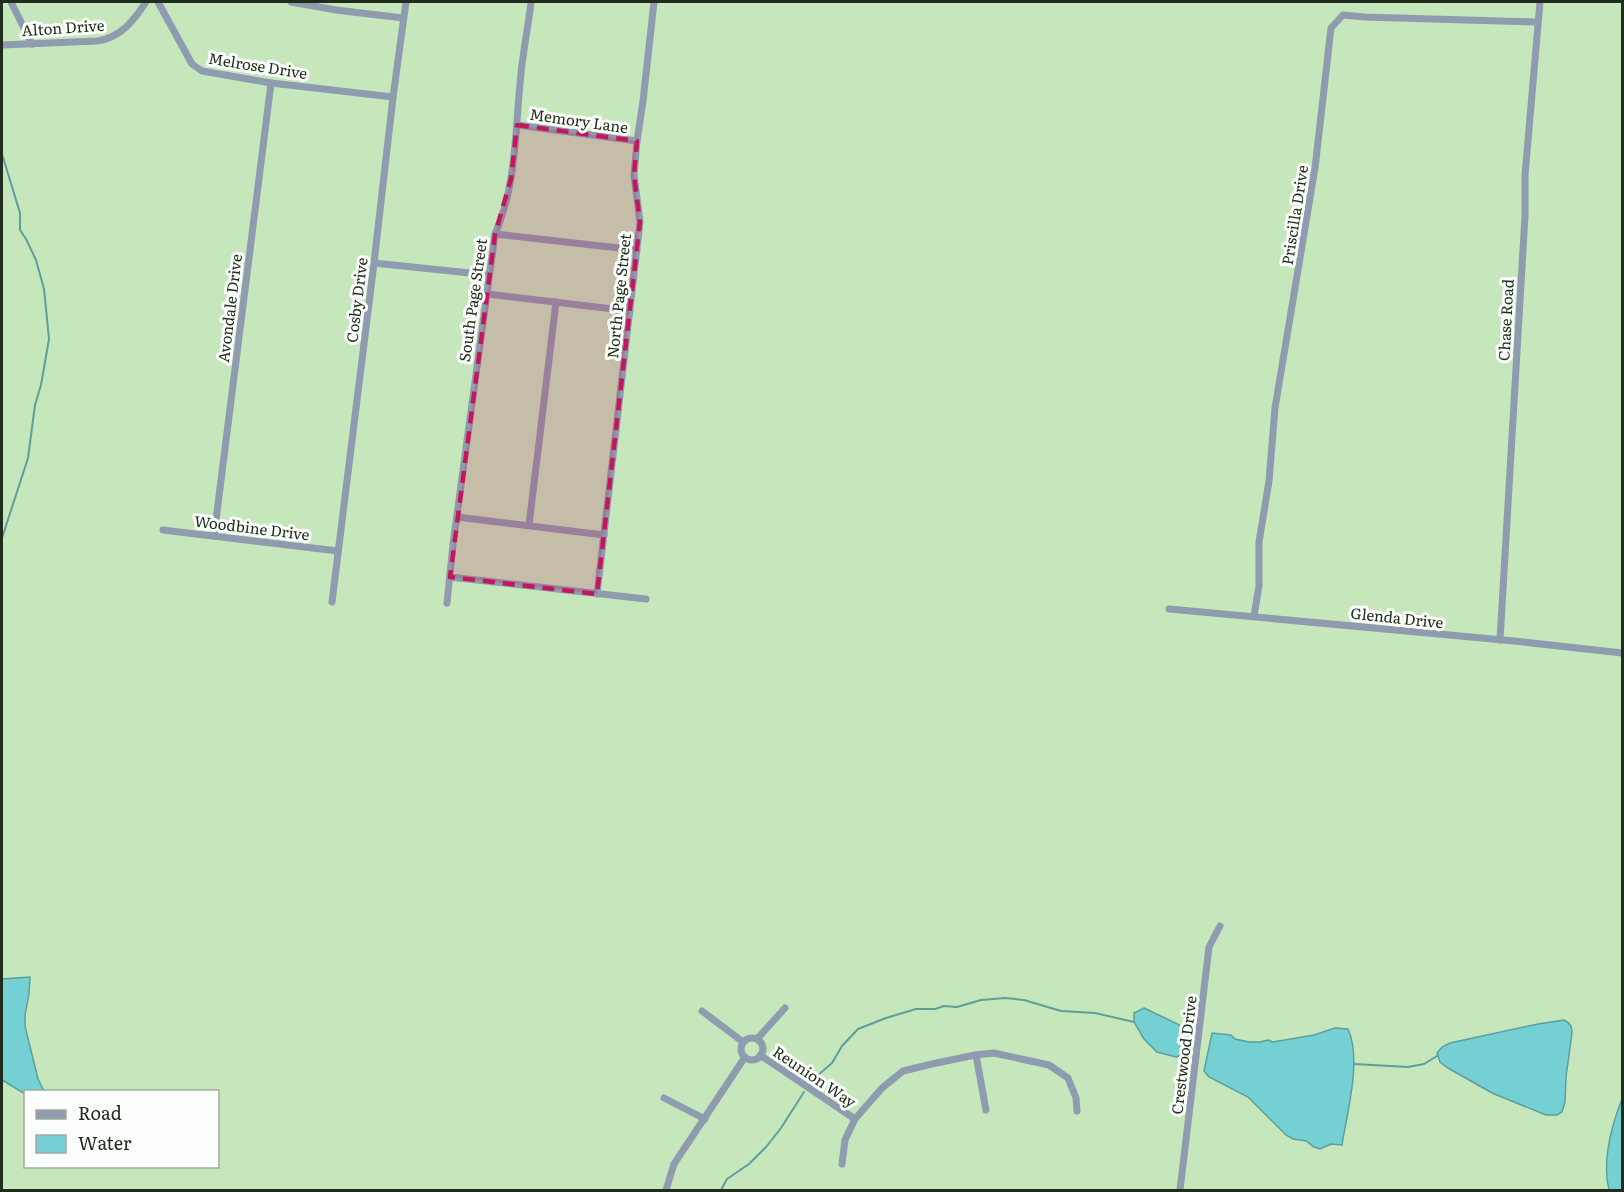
<svg xmlns="http://www.w3.org/2000/svg" width="1624" height="1192" font-family="Literata,serif">
	<style>
		.water { fill: #75d0d3; stroke: #5c9f9c; stroke-width: 1.5 }
		.lines { fill: none; stroke-linecap: round; stroke-linejoin: round }
		.stream { stroke: #5c9f9c; stroke-width: 2 }
		.minor { stroke: #8f9bae; stroke-width: 7 }
		.marked { fill: #c2185b; fill-opacity: 0.2; stroke: #c2185b; stroke-width: 4.5; stroke-dasharray: 12 8; stroke-linejoin: round }
		.labels { text-anchor: middle; dominant-baseline: central; stroke-width: 6; stroke-linejoin: round; paint-order: stroke }
		.street-label { font-size: 15px; fill: #202d1c; stroke: #fbfefa }
	</style>
	<rect width="100%" height="100%" fill="#c6e7bc"/>
	<g class="water">
		<polygon points="30,977 29,994 25,1015 25,1026 38,1079 44,1091 26,1092 25,1094 2,1080 2,979"/>
		<polygon points="1144,1008 1188,1029 1191,1032 1186,1054 1176,1057 1157,1052 1144,1039 1134,1022 1134,1013"/>
		<path d="M1564,1020C1570,1023 1572,1026 1572,1033L1566,1077L1565,1102L1562,1112L1557,1115H1546L1492,1093L1448,1068L1440,1062L1437,1053L1442,1047L1450,1043L1538,1024Z"/>
		<path d="M1335,1028L1348,1029C1362,1059 1347,1113 1342,1145L1331,1144L1320,1149L1314,1147L1306,1141L1293,1139L1286,1135L1248,1097L1209,1077L1204,1071L1212,1033L1231,1035L1235,1039L1249,1042H1260L1268,1040L1273,1042L1314,1035Z"/>
		<path d="M1622,1099V1190H1609C1602,1161 1611,1127 1622,1099Z"/>
	</g>
	<g class="lines">
		<g class="stream">
			<polyline points="2,154 20,213 20,230 26,239 36,260 44,289 49,339 41,385 35,405 28,458 2,538"/>
			<polyline points="1354,1064 1408,1067 1424,1064 1437,1056"/>
			<polyline points="810,1082 832,1063 842,1046 858,1029 886,1018 916,1009 935,1009 944,1006 957,1007 981,1000 1005,998 1024,1000 1061,1011 1095,1013 1134,1022"/>
			<polyline points="721,1190 727,1179 749,1164 766,1147 781,1128 804,1092"/>
		</g>
		<g class="minor">
			<polyline points="11,2 32,44"/>
			<polyline points="158,2 192,64 202,71 271,83 393,97"/>
			<polyline points="291,2 336,10 403,18"/>
			<path d="M2,45L97,41C121,38 134,20 146,2"/>
			<polyline points="517,125 637,141"/>
			<polyline points="495,234 637,250"/>
			<polyline points="374,263 489,275"/>
			<polyline points="487,294 630,311"/>
			<polyline points="457,517 604,535"/>
			<polyline points="529,525 556,302"/>
			<polyline points="163,530 338,551"/>
			<polyline points="214,536 271,83"/>
			<polyline points="450,577 646,599"/>
			<polyline points="597,594 640,222 634,175 637,141 643,101 654,2"/>
			<polyline points="332,602 374,263 393,97 406,2"/>
			<path d="M447,603L453,544L495,234C516,186 515,135 520,84C522,56 528,29 531,2"/>
			<polyline points="1169,609 1514,641 1622,653"/>
			<polyline points="1254,616 1259,586 1259,542 1269,481 1275,408 1315,168 1331,28 1343,15 1364,17 1537,22"/>
			<polyline points="1500,640 1525,216 1525,175 1540,2"/>
			<polyline points="702,1011 743,1042"/>
			<circle cx="752" cy="1049" r="11"/>
			<polyline points="757,1039 785,1008"/>
			<polyline points="760,1055 855,1119"/>
			<polyline points="976,1055 986,1110"/>
			<polyline points="664,1098 705,1119"/>
			<polyline points="842,1164 845,1140 855,1119 882,1088 903,1071 932,1064 975,1055 994,1053 1049,1065 1068,1078 1076,1098 1077,1111"/>
			<polyline points="666,1190 674,1164 745,1057"/>
			<polyline points="1180,1190 1209,947 1220,926"/>
		</g>
	</g>
	<path class="marked" d="M517,125L637,141L634,175L640,222L597,594L450,577L495,234L511,179Z"/>
	<g class="labels">
		<g class="street-label">
			<text transform="translate(63 27) rotate(-4)">Alton Drive</text>
			<text transform="translate(258 65) rotate(9)">Melrose Drive</text>
			<text transform="translate(579 120) rotate(8)">Memory Lane</text>
			<text transform="translate(1294 215) rotate(-81)">Priscilla Drive</text>
			<text transform="translate(618 296) rotate(-84)">North Page Street</text>
			<text transform="translate(356 300) rotate(-83)">Cosby Drive</text>
			<text transform="translate(472 300) rotate(-82)">South Page Street</text>
			<text transform="translate(229 308) rotate(-83)">Avondale Drive</text>
			<text transform="translate(1505 320) rotate(-87)">Chase Road</text>
			<text transform="translate(252 527) rotate(7)">Woodbine Drive</text>
			<text transform="translate(1397 617) rotate(6)">Glenda Drive</text>
			<text transform="translate(1183 1055) rotate(-83)">Crestwood Drive</text>
			<text transform="translate(815 1076) rotate(34)">Reunion Way</text>
		</g>
	</g>
	<rect width="1624" height="1192" fill="none" stroke="#202d1c" stroke-width="6"/>
	<rect x="24" y="1090" width="195" height="78" fill="#fbfefa" stroke="#a3aaa1" stroke-width="1.5"/>
	<rect x="36" y="1110" width="30" height="9" fill="#8f9bae" stroke="#a3aaa1" stroke-width="1.5"/>
	<text x="78" y="1120" font-size="18" fill="#202d1c">Road</text>
	<rect x="36" y="1135" width="30" height="18" fill="#75d0d3" stroke="#a3aaa1" stroke-width="1.5"/>
	<text x="78" y="1150" font-size="18" fill="#202d1c">Water</text>
</svg>
